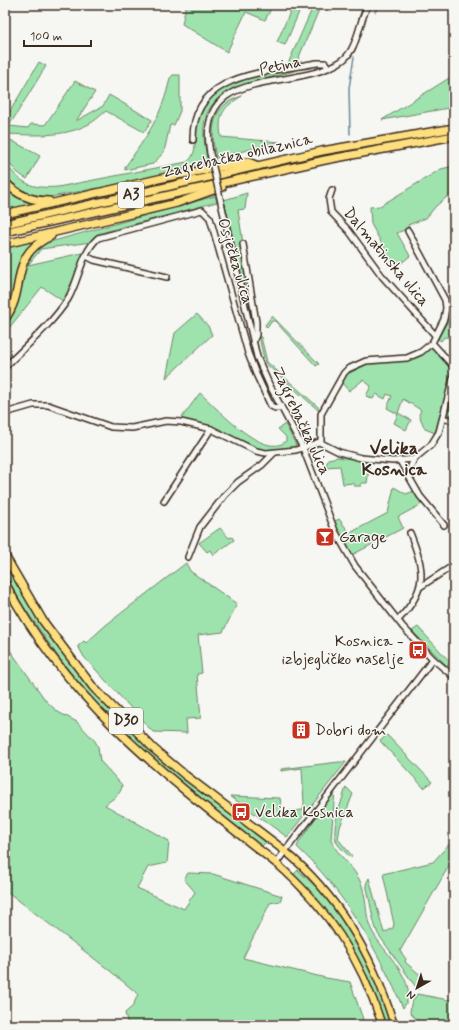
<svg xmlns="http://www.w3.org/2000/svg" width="459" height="1030" font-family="Mynerve,sans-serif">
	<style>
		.green { fill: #9ee3ae; stroke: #6c8666 }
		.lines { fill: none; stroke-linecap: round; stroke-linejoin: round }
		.stream { stroke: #678996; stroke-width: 1.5 }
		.minor-casing { stroke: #3b2a1e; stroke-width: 8 }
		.major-casing { stroke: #3b2a1e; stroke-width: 9 }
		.highway-casing { stroke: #3b2a1e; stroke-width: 10 }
		.minor { stroke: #f6f6f2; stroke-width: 5 }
		.major { stroke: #fddf80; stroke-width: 6 }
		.highway { stroke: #fddf80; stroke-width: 7 }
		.minor-bridge-casing { stroke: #3b2a1e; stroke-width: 8; stroke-linecap: butt }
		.minor-bridge { stroke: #f6f6f2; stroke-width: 5 }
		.labels { text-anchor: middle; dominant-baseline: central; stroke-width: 3; stroke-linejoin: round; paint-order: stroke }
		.shield { fill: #f6f6f2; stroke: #73675e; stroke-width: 1 }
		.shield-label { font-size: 15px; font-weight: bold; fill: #3b2a1e }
		.street-label { font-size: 16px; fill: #3b2a1e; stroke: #f6f6f2 }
		.poi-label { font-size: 16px; fill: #3b2a1e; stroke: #f6f6f2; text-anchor: start }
		.quarter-label { font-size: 18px; font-weight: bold; fill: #3b2a1e; stroke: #f6f6f2 }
	</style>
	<rect width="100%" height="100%" fill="#f6f6f2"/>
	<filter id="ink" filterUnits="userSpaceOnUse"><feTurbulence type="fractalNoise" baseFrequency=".025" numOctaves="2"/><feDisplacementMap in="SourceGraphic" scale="8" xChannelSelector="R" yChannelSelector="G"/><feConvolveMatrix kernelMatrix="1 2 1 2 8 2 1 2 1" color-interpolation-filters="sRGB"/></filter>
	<g filter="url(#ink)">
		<g class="green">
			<polygon points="186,5 273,5 265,20 246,12 227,52 182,24"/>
			<polygon points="293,5 302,5 285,45 277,42"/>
			<polygon points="311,5 321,5 296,64 287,66 312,9 310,8"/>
			<path d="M39,62L46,66L9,126L28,128L31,124L45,125L75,81L95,92L76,121L103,106L109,95L152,120L144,132L106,111C101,115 95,121 89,124C63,138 33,135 5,134V120Z"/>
			<path d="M320,64L235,87C197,107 201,130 209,167L45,198C28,198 16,188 5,176V162C20,184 32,189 58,187L187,162C199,153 193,139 196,125C208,72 277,73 320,64Z"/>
			<path d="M173,75H180V111L174,125H170L164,152L153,164L125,170V167C147,136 162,116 170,78Z"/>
			<polygon points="454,75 454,107 382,120"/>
			<path d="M242,96C222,108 218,115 221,137L279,142L216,158C210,130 211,105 242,96Z"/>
			<path d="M5,137L40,156L27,179C8,168 5,157 5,137Z"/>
			<polygon points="454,166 454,191 436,206 426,218 408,225 409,228 397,233 410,256 395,268 371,224 370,207 380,206 441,169"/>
			<polygon points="5,186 19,197 36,203 5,211"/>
			<polygon points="247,193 245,209 238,210 243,243 241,243 255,323 254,334 224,200"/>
			<polygon points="215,196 217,202 97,234 91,242 41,249 28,265 86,252 63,301 42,287 5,333 5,324 11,316 24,267 31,254 44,242 50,242"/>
			<polygon points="38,240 28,250 5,315 5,247"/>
			<polygon points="454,309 454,338 444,337 441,341 438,339"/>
			<polygon points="197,314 208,326 212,335 166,378 175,333"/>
			<polygon points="272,316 319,364 316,366 275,321 272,321 267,328 265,325"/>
			<polygon points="259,337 261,337 267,362 316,405 320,409 318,410 265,363"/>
			<polygon points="431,347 434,347 450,364 452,370 435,433 425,429 419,415 421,410 403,399 398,413 411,420 406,430 394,423 398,414 387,408 392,396 387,394 385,399 376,394 373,399 366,396 371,386 363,380 349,391 341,382 347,372 350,373 372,361 409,360"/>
			<polygon points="454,383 454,418 449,417 447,413"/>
			<path d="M200,393C216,407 264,461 286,441V437L278,429L285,424L296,445L291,448L263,450L210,426L180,420Z"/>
			<polygon points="338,457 370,462 367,483 361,483 361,486 354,486 354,483 343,484 340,466 326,467 328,459"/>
			<polygon points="394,487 406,494 414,491 422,504 398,517 403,528 352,555 333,522 339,519 350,533 388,513"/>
			<polygon points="220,528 229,538 232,537 234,540 213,555 210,550 207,552 199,543"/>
			<path d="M5,563C42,629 86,692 143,743C183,777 226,808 267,841L262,846L220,815L149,756L93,700L59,658L24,607L5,574Z"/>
			<polygon points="186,563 190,571 237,604 223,632 198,635 202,673 197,674 201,718 186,719 187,733 153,732 84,657 78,646 84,641 86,643 106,625"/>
			<polygon points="418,627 451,663 447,666 412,631"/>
			<path d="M5,643L46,701L58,712L77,722L95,741L98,747L100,761L122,785C122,795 111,799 105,805L169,841L167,863L148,867L137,888L184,909L195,892L184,879L188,873L213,874L282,896L280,901L270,903L243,958L326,978L350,982L365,1025H128L125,1013L133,1006L138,994L109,970L5,890Z"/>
			<polygon points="387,735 432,782 424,788 380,741"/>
			<polygon points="339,762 346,762 287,837 230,796 280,798 282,812 303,810 304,804 302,768 281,771 281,769"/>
			<path d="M346,787L353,794L340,827L338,839L352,856L350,857C345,852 340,848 337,843C330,830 342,801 346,787Z"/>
			<path d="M335,790L331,840C337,855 352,865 359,879C368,895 364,914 371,929C381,951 423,984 403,1008C379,952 343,889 297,847L299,842Z"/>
			<path d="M452,841H454V857L400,951L406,959L405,962L424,978L418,990L378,934C372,920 370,899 366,884L369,878L384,933L393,928L394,924L383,874L433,862Z"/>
			<path d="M298,870C309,881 323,892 333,905C360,941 377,983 392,1025H385C366,967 338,918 293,875Z"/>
			<path d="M417,994L454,1001V1025C437,1025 422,1028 410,1013L411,1004Z"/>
		</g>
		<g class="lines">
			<g class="stream">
				<polyline points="375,12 379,5"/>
				<polyline points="350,134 349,88 354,57"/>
			</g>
			<defs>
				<g id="minor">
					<path d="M193,140C192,71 267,73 317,63H325L328,67"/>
					<path d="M210,153C194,62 295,94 343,60C358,48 359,21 368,5"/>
					<polyline points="332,190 329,199 331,212 349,231 382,276 435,335"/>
					<polyline points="222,207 257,357 269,384 303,448 335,531 355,566 403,627 433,659 454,677"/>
					<polyline points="243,244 256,322 256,335 253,342"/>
					<polyline points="86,256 94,260 167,277"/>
					<polyline points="432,343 454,367"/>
					<path d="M5,367C26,346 52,324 68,299C79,281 81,253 98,238L202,210L210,218L248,353L256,374L271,406L275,408H281"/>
					<polyline points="5,413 33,405 48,405 111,427 132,428 166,421 181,422 211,429 256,451 266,453 296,450 319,442 339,452 361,458 393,461 414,459 431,445 439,432 454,374"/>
					<polyline points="444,419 454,420"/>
					<polyline points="321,442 321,414 344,373 348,369 366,361 407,358 421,352 432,343 444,319 446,308 445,300 408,231"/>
					<polyline points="400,461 420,496 444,525"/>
					<polyline points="408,473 414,459"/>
					<polyline points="164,501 211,429"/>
					<polyline points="188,557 200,527 225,495 238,482 262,465 274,453"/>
					<polyline points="420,587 454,565"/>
					<path d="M398,620C428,589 425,571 410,533"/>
					<polyline points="276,863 433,659"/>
				</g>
				<g id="major">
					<path d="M285,851C339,896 374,958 394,1025"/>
					<path d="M276,863C328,909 361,958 382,1025"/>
				</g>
				<g id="highway">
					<path d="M5,182C17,195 31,201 49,201"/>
					<polyline points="5,214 167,177 248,162 258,166"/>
					<polyline points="5,224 322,151 454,128"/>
					<polyline points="5,232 325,160 454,136"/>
					<polyline points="5,244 177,203 222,187"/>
					<path d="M5,319C28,288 7,256 51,236"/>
					<polyline points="5,556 43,621 93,687 154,749 185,775 285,851"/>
					<path d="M5,583C68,704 171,780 276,863"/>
				</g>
			</defs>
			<use href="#minor" class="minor-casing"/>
			<use href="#major" class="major-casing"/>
			<use href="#highway" class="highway-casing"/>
			<use href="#minor" class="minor"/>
			<use href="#major" class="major"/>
			<use href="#highway" class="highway"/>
			<defs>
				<polyline id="minor-bridge" points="210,153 222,207"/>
			</defs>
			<use href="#minor-bridge" class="minor-bridge-casing"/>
			<use href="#minor-bridge" class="minor-bridge"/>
		</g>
	</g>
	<defs>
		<symbol id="bar-square" viewBox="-11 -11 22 22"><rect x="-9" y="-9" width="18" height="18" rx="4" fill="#c8321e" stroke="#f6f6f2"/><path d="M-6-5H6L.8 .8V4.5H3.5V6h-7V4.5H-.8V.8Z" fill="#fff"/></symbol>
		<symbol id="bus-square" viewBox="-11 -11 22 22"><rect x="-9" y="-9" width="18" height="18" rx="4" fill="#c8321e" stroke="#f6f6f2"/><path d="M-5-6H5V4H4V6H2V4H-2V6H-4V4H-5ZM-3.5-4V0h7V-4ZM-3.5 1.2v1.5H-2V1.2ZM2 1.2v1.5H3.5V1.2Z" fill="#fff"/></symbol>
		<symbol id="building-square" viewBox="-11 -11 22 22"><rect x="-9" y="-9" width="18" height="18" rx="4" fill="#c8321e" stroke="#f6f6f2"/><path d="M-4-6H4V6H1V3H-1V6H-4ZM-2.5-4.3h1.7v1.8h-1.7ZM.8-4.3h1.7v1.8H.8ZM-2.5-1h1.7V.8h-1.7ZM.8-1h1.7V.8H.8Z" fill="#fff"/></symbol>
	</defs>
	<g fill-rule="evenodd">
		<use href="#bar-square" x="314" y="526" width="22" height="22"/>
		<use href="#bus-square" x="407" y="639" width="22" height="22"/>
		<use href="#building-square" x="290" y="719" width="22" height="22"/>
		<use href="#bus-square" x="230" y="801" width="22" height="22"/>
	</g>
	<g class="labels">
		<g class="shield">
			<rect x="118" y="182" width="26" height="26" rx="3"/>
			<rect x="109" y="708" width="34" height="26" rx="3"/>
		</g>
		<g class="shield-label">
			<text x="131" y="195">A3</text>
			<text x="126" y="721">D30</text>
		</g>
		<g class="street-label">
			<text transform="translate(280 66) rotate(-13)">Petina</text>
			<text transform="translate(237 156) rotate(-13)">Zagrebačka obilaznica</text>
			<text transform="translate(386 257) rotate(50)">Dalmatinska ulica</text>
			<text transform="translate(235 261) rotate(73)">Osječka ulica</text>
			<text transform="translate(301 421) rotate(65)">Zagrebačka ulica</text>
		</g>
		<g class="poi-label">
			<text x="339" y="537">Garage</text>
			<text x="404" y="641" text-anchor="end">Kosnica -<tspan x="404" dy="18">izbjegličko naselje</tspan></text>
			<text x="315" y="730">Dobri dom</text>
			<text x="255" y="812">Velika Kosnica</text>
		</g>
		<g class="quarter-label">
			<text x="394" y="449">Velika<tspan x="394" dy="21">Kosnica</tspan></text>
		</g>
	</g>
	<rect width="459" height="1030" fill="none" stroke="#f6f6f2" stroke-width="20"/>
	<rect x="10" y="10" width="439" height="1010" fill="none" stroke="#3b2a1e" stroke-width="1.5" filter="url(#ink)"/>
	<g transform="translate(417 988) rotate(219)" stroke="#f6f6f2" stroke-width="3" paint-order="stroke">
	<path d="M0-3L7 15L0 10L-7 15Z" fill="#3b2a1e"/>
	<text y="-6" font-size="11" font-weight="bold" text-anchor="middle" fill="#3b2a1e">N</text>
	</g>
	<path d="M24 40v6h67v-6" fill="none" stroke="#3b2a1e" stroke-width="2"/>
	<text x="30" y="40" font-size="12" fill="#3b2a1e" stroke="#f6f6f2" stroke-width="3" paint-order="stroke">100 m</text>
</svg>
